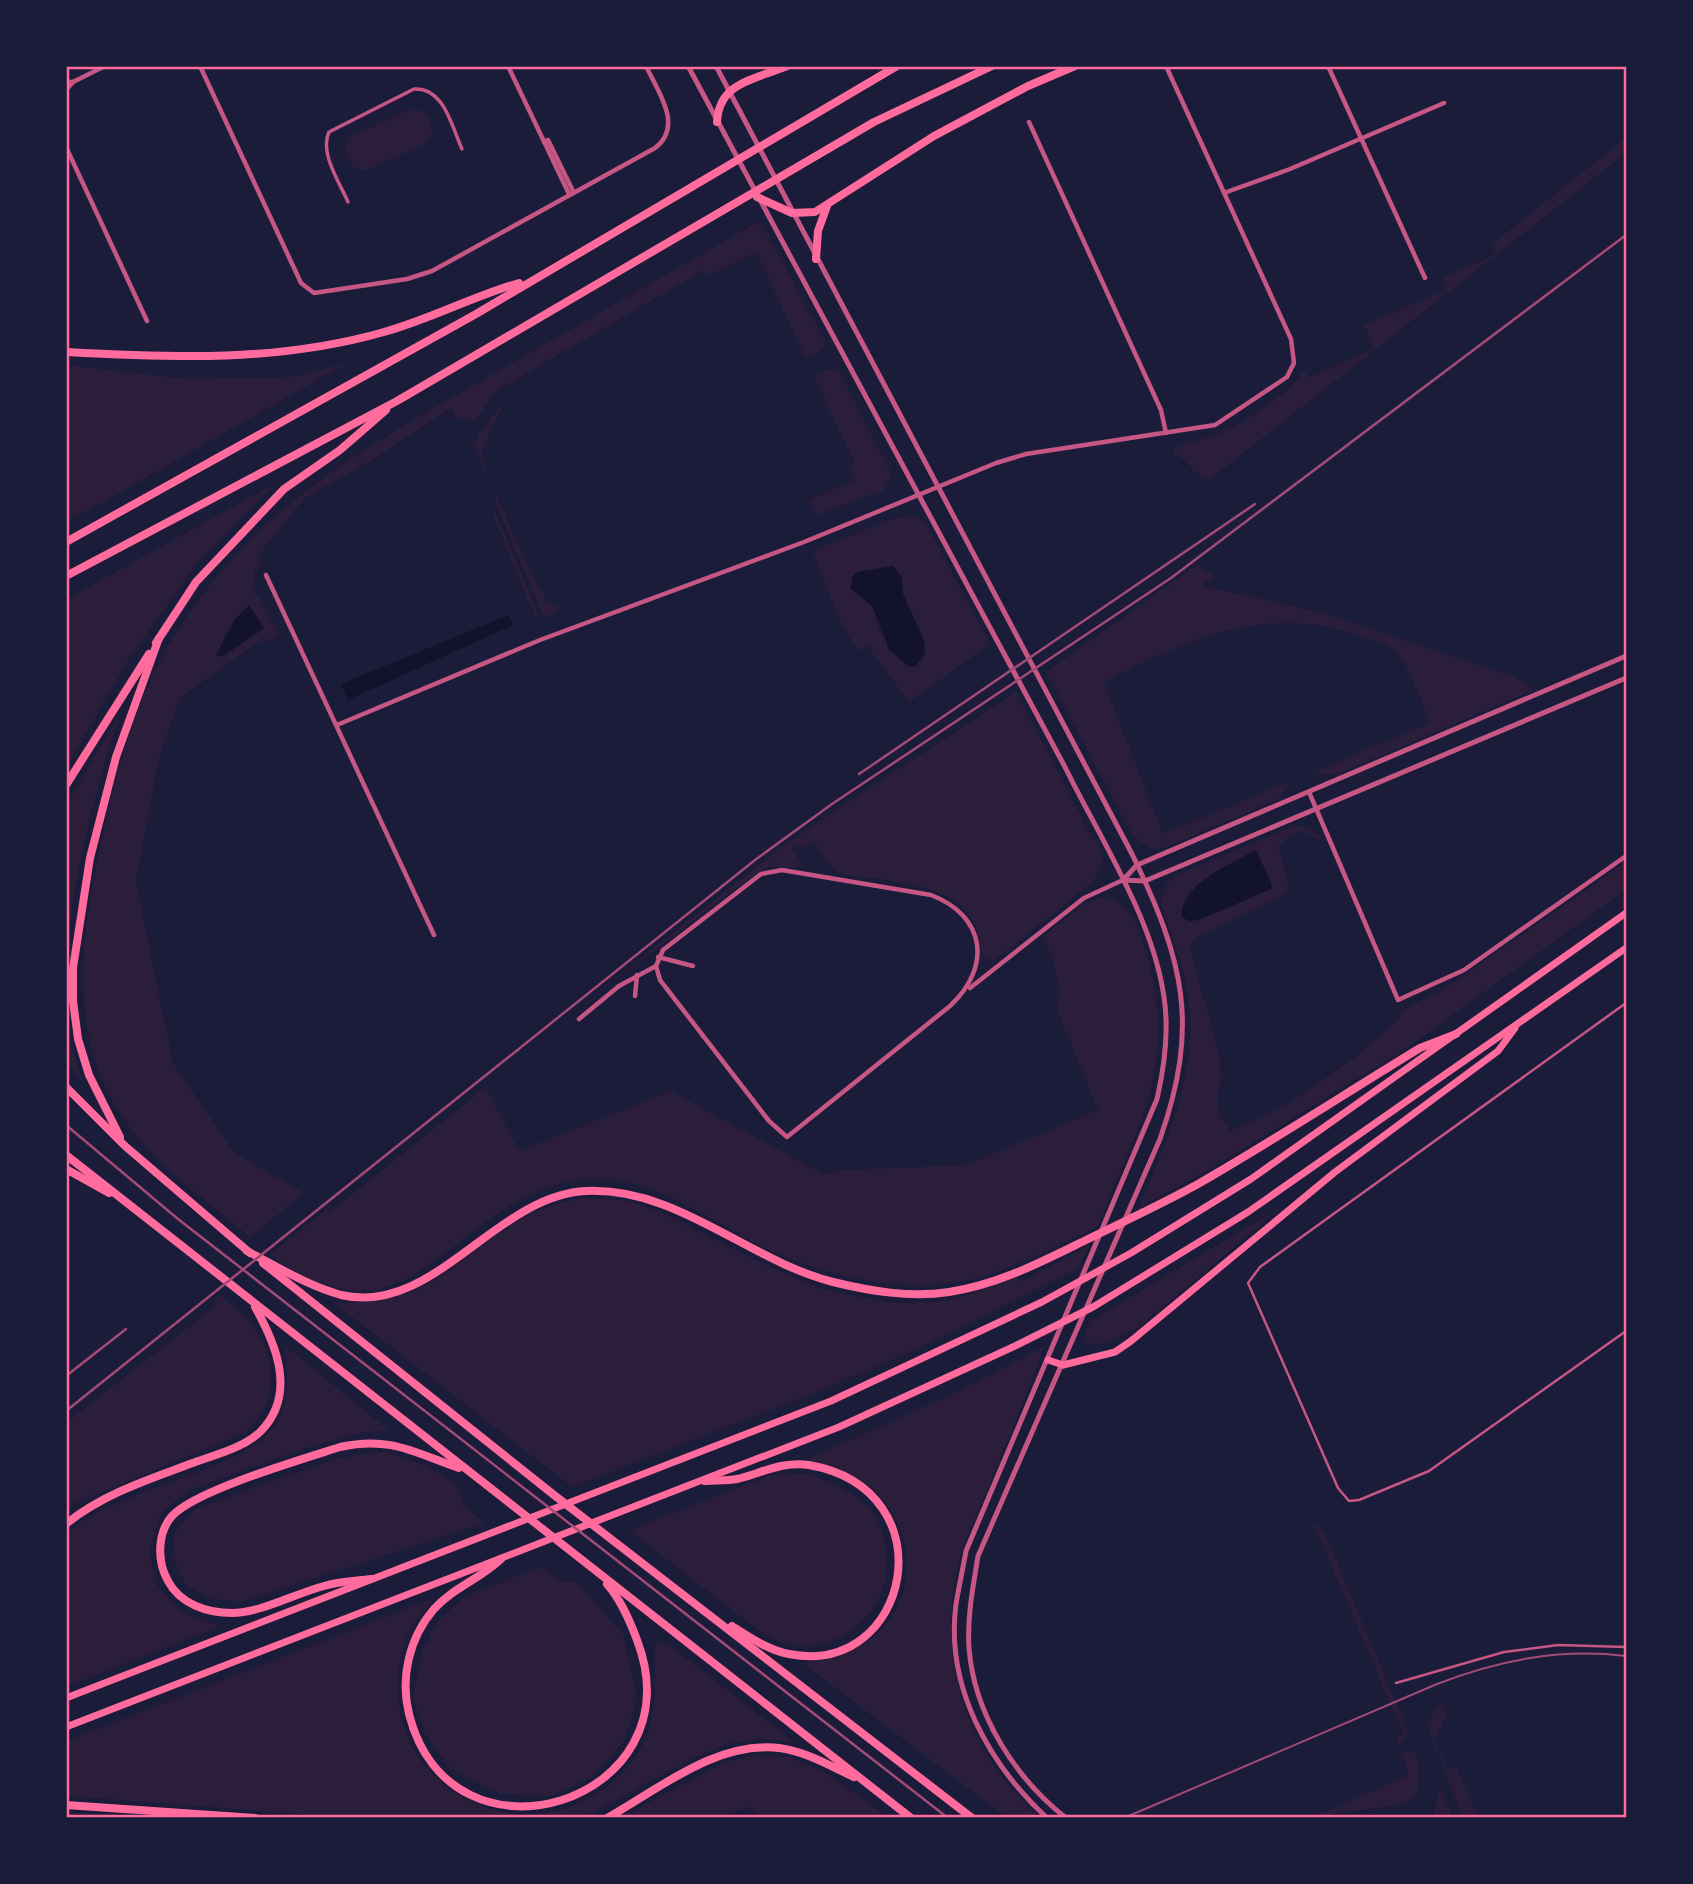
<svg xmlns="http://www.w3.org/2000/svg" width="1693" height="1884" font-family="Poppins,sans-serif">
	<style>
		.green { fill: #2a1e3b; fill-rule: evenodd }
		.water { fill: #12122b }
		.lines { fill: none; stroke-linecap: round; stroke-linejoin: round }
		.service { stroke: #c65784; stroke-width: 2.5 }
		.pedestrian { stroke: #c65784; stroke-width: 3.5 }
		.minor { stroke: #c65784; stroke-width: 4.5 }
		.tertiary { stroke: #c65784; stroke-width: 5 }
		.primary { stroke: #ff6b9d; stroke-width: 7 }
		.trunk { stroke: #ff6b9d; stroke-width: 7 }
		.motorway { stroke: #ff6b9d; stroke-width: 8 }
		.tram { stroke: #a44b75; stroke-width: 2 }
		.rail { stroke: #a44b75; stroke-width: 2.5 }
		.neatline { fill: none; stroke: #ff6b9d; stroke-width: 2.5 }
	</style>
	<rect width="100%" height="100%" fill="#1b1b3a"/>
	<g class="green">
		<polygon points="413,108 426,113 433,129 428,142 366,171 353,167 345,151 348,138"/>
		<path d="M1626,138V153L1210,479C1190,474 1190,460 1174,454V449C1186,441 1197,442 1210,437C1239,427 1288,396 1304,370L1309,378L1374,348L1364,325L1446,290L1442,279L1496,254L1492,244Z"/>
		<path d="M760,221L819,330L826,345L820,352L806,359L756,252L707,276L704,270L496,391L476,420L456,419L451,408L371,461L305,498L258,556L261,563L253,573L256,585L252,590L262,601L279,636L254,645L180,698L159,757L136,882L173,1063L234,1152L304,1193L250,1237C216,1208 177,1181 148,1149C68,1062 76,965 98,857C113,786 130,713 166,650C249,505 370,445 509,365C592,317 676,269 760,221ZM245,608L264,628L238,645L223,639Z"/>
		<polygon points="347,363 91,509 67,521 67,365 187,379 292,377"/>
		<polygon points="829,369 839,371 892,474 884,490 816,515 809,500 855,480 849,467 855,464 814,376"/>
		<polygon points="506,399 482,451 487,479 474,446 478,435"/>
		<polygon points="276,483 199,560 128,660 67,766 67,599"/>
		<polygon points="495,493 538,587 544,590 545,601 563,608 544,618 496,505"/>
		<polygon points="492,503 539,616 537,621 494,518"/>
		<path d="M915,516L925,522L990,644L909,702L867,645L859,651L841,624L814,555L817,549L892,519ZM902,577C897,607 935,633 922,661L881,634L873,607L865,599Z"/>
		<path d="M1198,564L1205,573L1212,572L1214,577L1211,582L1205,580L1204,586L1322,613L1515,677L1534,690L1335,775L1313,772L1430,723C1423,705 1407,658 1392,648C1382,641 1368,639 1357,635C1269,603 1182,640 1104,683L1163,834L1291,781L1277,800L1163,848H1149V845L1140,842L1132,834L1046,672Z"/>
		<path d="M1016,692L1094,841L1097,839L1103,860L1093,882L994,961L984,958C979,943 978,927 968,913C945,882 877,880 841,874L835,871L813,842L802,849L797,843L791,849L805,867H770L760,871L578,1008L785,844Z"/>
		<path d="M121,712C92,797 76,866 67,955V803Z"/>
		<path d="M1302,826L1315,832L1323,841L1299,831L1288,836L1279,847L1289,889L1279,898L1194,938L1190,947L1220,1059L1221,1080L1217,1098L1220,1116L1230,1131L1290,1103L1354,1058L1400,1018L1401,1011L1449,986L1626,862V890L1402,1051L1217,1165L1139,1208C1170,1133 1203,1062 1185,979C1180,952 1167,928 1160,902L1167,883L1175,876L1291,827Z"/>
		<path d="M1099,898C1125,898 1135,919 1143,942C1181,1059 1140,1122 1097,1228C1056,1245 1013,1270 969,1280C906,1294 832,1278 774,1252C710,1223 648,1168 573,1181C448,1203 411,1361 270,1254L327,1209L330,1212L486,1087L519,1151L671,1091L825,1175L841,1170L966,1165L1098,1110L1057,1010L1060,991L1052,957L1044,941L1045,935L1085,903Z"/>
		<polygon points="66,1002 69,1038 83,1083 67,1063"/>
		<path d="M581,1198L626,1200L661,1212L757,1261L821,1289L891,1303L948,1301L1018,1277L1021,1282L1089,1245L1080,1267L925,1345L822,1390L572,1487L333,1302C437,1308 453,1254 535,1212C548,1205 566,1202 581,1198Z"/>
		<polygon points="1283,1206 1139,1327 1103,1344 1083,1343 1089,1322"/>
		<path d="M220,1295C235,1308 251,1320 261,1338C280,1371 273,1419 237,1436L75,1503L67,1511V1422L199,1319L217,1305L213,1300Z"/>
		<path d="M285,1346L390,1431L363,1432L310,1447L189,1490L161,1513L149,1554L157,1585L182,1613L221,1626L67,1686V1533C115,1487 253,1471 278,1420C290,1396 287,1372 285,1346Z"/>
		<path d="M1045,1346C1026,1394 1007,1442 988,1489C976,1518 960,1548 955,1579C940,1670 971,1758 1040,1817H1006L801,1662C887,1663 938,1576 886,1504C868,1478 837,1468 808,1459L957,1392Z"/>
		<polygon points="384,1451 427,1466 458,1486 463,1505 485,1523 241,1602 210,1599 185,1584 172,1557 175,1531 195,1509 335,1459"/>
		<path d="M809,1474C830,1483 855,1491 870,1509C881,1521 885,1538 887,1554C892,1610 843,1654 787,1644C779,1643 770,1637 762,1633L629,1530L771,1475Z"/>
		<polygon points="1313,1523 1324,1531 1408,1732 1405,1740 1399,1744 1396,1738 1404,1735"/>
		<polygon points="541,1567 559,1581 577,1583 623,1634 637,1697 625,1740 591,1778 546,1797 498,1793 450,1769 425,1734 413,1698 423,1649 438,1621 464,1597"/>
		<path d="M434,1598C425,1611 409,1627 405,1642C359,1790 546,1879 636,1756C659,1725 654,1679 655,1643L668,1644L794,1742L760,1739L727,1744L692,1759L584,1817L351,1818L67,1796V1741Z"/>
		<polygon points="1458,1697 1443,1705 1446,1715 1435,1740 1447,1770 1456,1767 1478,1817 1463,1817 1427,1725 1436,1707"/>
		<path d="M1407,1751H1414C1420,1773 1425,1788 1405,1804L1313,1817L1408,1775L1402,1754Z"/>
		<polygon points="755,1755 789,1757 824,1772 888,1817 763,1817 747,1807 722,1817 622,1817 725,1762"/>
		<polygon points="1440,1787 1453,1817 1433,1817"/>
		<polygon points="66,1812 157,1817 67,1817"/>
	</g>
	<g class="water">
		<polygon points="893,566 902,577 903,594 925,643 925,654 915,667 908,666 889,650 873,607 851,589 852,577 857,572"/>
		<polygon points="249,605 264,628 222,657 216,655 235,619"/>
		<polygon points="509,615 513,625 348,700 341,684"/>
		<path d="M1256,850L1272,885L1271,889L1199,920L1189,921L1182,917C1180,884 1231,864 1256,850Z"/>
	</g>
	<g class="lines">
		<g class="service">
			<polyline points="1626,1003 1260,1267 1248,1283 1338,1488 1349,1501 1359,1500 1429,1471 1626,1331"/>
			<polyline points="1396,1683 1504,1652 1558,1645 1626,1647"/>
		</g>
		<path class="pedestrian" d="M348,202C340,183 319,153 329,132L414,89C444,87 452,127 462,149"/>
		<g class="minor">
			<path d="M200,66L301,283L314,293L407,279L432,271L655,148C684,126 658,92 646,66"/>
			<polyline points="508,66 569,194"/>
			<polyline points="1328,66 1425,278"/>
			<polyline points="66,82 73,82 105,66"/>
			<polyline points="66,90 73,82"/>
			<polyline points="1029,122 1161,410 1166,433"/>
			<polyline points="544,142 548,140 573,191"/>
			<polyline points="66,147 147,321"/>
			<polyline points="1224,193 1290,169 1444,103"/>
			<polyline points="266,575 434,935"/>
			<polyline points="337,725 540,640 804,542 996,463 1026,454 1215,425 1287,377 1294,363 1291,339 1166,66"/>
			<polyline points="1309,792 1398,1000 1464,970 1626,856"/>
			<path d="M782,870L931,895C986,916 992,967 950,1006L787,1137L769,1121L670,993L660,980L656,966L663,950L761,874Z"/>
			<polyline points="658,957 693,966"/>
			<polyline points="970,988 1084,898 1123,880"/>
			<polyline points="635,996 637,975"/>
			<polyline points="579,1019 619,986 656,966"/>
		</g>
		<g class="tertiary">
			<path d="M688,66L1065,767C1102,843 1163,933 1166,1019C1167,1046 1163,1073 1157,1099L966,1551C963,1568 959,1586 956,1604C945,1687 989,1764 1047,1818"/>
			<path d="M716,66L1132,854C1184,961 1200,1025 1160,1139L978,1556C973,1587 967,1617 969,1648C974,1714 1015,1778 1066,1818"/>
			<polyline points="1123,880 1137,865 1626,656"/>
			<polyline points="1123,880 1145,881 1626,678"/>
			<polyline points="1362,1818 1399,1818"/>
		</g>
		<g class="primary">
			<polyline points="1063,1365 1115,1352 1131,1341 1335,1172 1498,1051 1515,1028"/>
			<polyline points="66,1698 831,1401 1042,1302 1131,1253 1251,1179 1626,913"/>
			<polyline points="66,1727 839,1427 1015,1346 1093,1307 1248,1212 1626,948"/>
		</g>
		<polyline class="trunk" points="1048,1360 1063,1365"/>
		<g class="motorway">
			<path d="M717,122C719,82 754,80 787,66"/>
			<polyline points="757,197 792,213 815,212 934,136 1028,86 1075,66"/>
			<polyline points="816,259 818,231 827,206"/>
			<path d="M66,352C174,358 279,362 384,332C431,319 473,296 519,283"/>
			<polyline points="66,542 476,314 897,66"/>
			<polyline points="66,576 397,401 874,122 992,66"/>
			<polyline points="156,643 196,582 284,489 340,450 386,410"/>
			<polyline points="66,785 149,654"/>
			<polyline points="66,1087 125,1146 250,1253"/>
			<polyline points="120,1137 89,1075 78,1039 73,1001 73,968 90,858 116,757 159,638"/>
			<polyline points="66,1155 911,1818"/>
			<polyline points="66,1169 109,1193"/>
			<path d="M247,1251C278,1267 308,1286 341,1295C433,1317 496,1195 586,1191C678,1187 747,1260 833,1282C870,1291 910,1298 949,1292C998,1285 1043,1261 1088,1239C1125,1221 1162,1204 1198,1184C1273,1141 1346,1093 1420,1048L1456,1034"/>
			<polyline points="263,1263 554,1495 972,1818"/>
			<path d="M705,1481C715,1480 727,1481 737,1479C762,1473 782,1461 809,1465C950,1490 910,1678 789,1654C768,1650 749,1637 732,1626"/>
			<path d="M66,1524C104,1493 153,1478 198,1461C218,1454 245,1447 261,1431C297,1394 276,1344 255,1307"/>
			<path d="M501,1559C480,1579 454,1587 434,1609C409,1638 400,1678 409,1714C451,1880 699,1802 637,1640C630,1621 621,1600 607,1584"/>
			<path d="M371,1579C356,1581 339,1581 324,1586C294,1594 263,1612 232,1613C207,1613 180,1604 168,1581C157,1562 157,1533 172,1516C196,1490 303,1459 340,1447C390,1436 413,1452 459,1468"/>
			<polyline points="66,1805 255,1818"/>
			<path d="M607,1818C659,1789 716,1741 779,1748C805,1751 830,1766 854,1777"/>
		</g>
		<path class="tram" d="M1124,1818L1437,1684C1499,1660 1560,1648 1626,1656"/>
		<g class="rail">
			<polyline points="859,774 1255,504"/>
			<polyline points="66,1125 178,1219 948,1818"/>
			<polyline points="66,1376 126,1329"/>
			<polyline points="66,1411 755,860 832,804 1171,578 1626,235"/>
		</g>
	</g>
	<rect width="1693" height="1884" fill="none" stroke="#1b1b3a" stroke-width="136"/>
	<rect x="68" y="68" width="1557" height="1748" class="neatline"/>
</svg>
